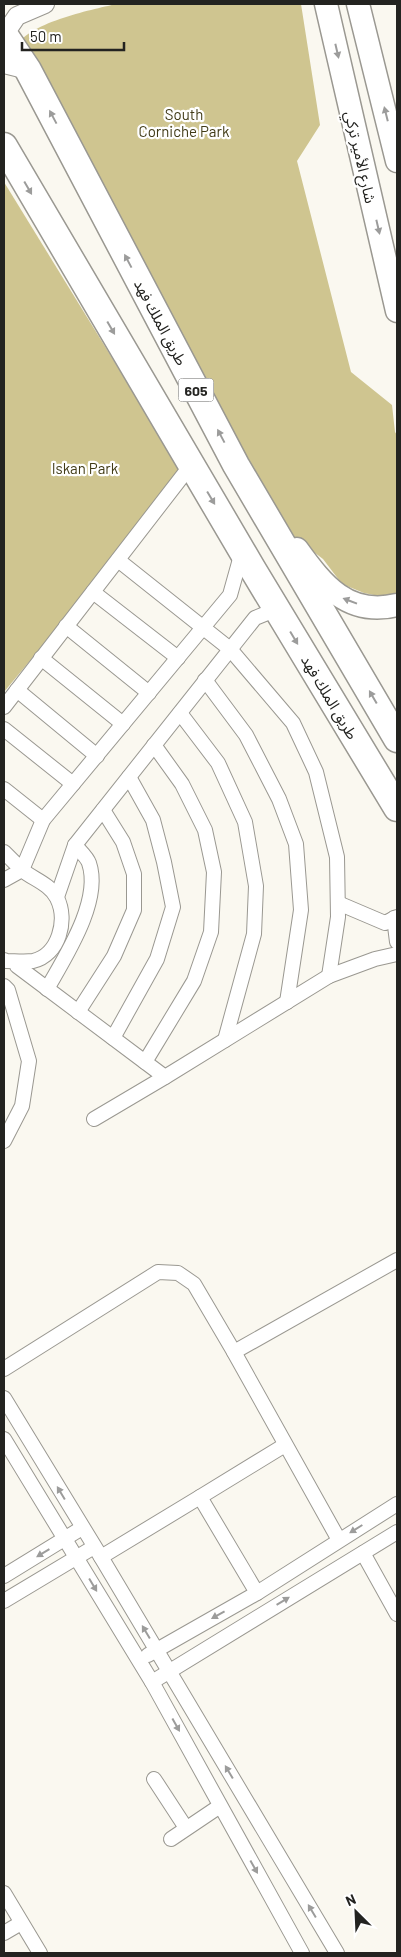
<svg xmlns="http://www.w3.org/2000/svg" width="401" height="1957" font-family="Barlow,'Noto Sans Arabic',sans-serif">
	<style>
		.green { fill: #cfc590 }
		.lines { fill: none; stroke-linecap: round; stroke-linejoin: round }
		.minor-casing { stroke: #9a9891; stroke-width: 16 }
		.tertiary-casing { stroke: #9a9891; stroke-width: 20 }
		.primary-casing { stroke: #9a9891; stroke-width: 25 }
		.motorway-casing { stroke: #9a9891; stroke-width: 29 }
		.minor { stroke: #fff; stroke-width: 14 }
		.tertiary { stroke: #fff; stroke-width: 18 }
		.primary { stroke: #fff; stroke-width: 22 }
		.motorway { stroke: #fff; stroke-width: 26 }
		.oneway { fill: #9c9c9b }
		.labels { text-anchor: middle; dominant-baseline: central; stroke-width: 4.5; stroke-linejoin: round; paint-order: stroke }
		.shield { fill: #fff; stroke: #656563; stroke-width: 1 }
		.shield-label { font-size: 14px; font-weight: bold; fill: #232320 }
		.park-label { font-size: 15px; fill: #413b17; stroke: #fff }
		.street-label { font-size: 15px; fill: #232320; stroke: #fff }
	</style>
	<rect width="100%" height="100%" fill="#faf8f0"/>
	<g class="green">
		<path d="M116,4H301L320,125L297,161L351,372L392,405L395,432L397,435V594L384,597L364,593L342,584L323,559L294,537L11,68C12,63 13,55 15,49C25,23 91,10 116,4Z"/>
		<polygon points="4,182 184,475 4,692"/>
	</g>
	<g class="lines">
		<defs>
			<g id="minor">
				<polyline points="118,560 230,649 293,723 316,772 337,857 338,917 329,976"/>
				<polyline points="93,592 178,658"/>
				<polyline points="66,626 149,693"/>
				<polyline points="41,658 123,724"/>
				<polyline points="205,680 246,735 279,799 296,844 301,910 287,1002"/>
				<polyline points="17,690 97,756"/>
				<polyline points="4,707 191,465"/>
				<polyline points="180,713 218,763 245,822 256,886 254,934 225,1040"/>
				<polyline points="4,729 73,784"/>
				<polyline points="4,789 43,820"/>
				<polyline points="4,852 22,870 43,820 230,595 242,552"/>
				<path d="M4,880L22,870C33,879 50,884 57,898C68,920 59,955 33,961C24,962 14,961 6,961L4,960"/>
				<polyline points="57,897 75,845 255,618 277,609"/>
				<polyline points="338,903 385,923 397,917"/>
				<polyline points="394,918 397,942"/>
				<polyline points="17,966 165,1077"/>
				<polyline points="4,986 8,990 29,1061 22,1106 4,1141"/>
				<path d="M47,989C65,957 102,901 89,863C87,857 79,850 75,845"/>
				<polyline points="78,1012 114,956 134,910 134,874 123,842 103,810"/>
				<polyline points="113,1038 157,959 173,907 164,862 153,820 129,777"/>
				<polyline points="145,1062 194,981 211,932 214,872 205,830 182,784 154,745"/>
				<polyline points="94,1119 165,1077 329,976 375,959 397,954"/>
				<polyline points="234,1352 339,1540"/>
				<polyline points="4,1369 158,1272 178,1273 194,1284 234,1352 397,1260"/>
				<polyline points="4,1398 101,1557 337,1953"/>
				<polyline points="4,1439 152,1682 302,1953"/>
				<polyline points="363,1553 397,1614"/>
				<polyline points="101,1557 200,1497"/>
				<polyline points="4,1576 82,1528"/>
				<polyline points="257,1593 200,1497 285,1445"/>
				<polyline points="4,1601 94,1547"/>
				<polyline points="148,1655 257,1593 397,1504"/>
				<polyline points="152,1682 397,1532"/>
				<polyline points="154,1779 186,1828"/>
				<polyline points="171,1839 220,1806"/>
				<polyline points="4,1893 40,1953"/>
				<polyline points="4,1933 21,1923"/>
			</g>
			<g id="tertiary">
				<polyline points="4,35 17,16 45,4"/>
				<polyline points="4,64 28,70"/>
			</g>
			<g id="primary">
				<polyline points="326,4 397,311"/>
				<polyline points="358,4 397,161"/>
				<path d="M297,549C323,585 348,617 397,605"/>
			</g>
			<g id="motorway">
				<polyline points="4,34 28,70 236,465 397,739"/>
				<polyline points="4,146 252,568 397,808"/>
			</g>
		</defs>
		<use href="#minor" class="minor-casing"/>
		<use href="#tertiary" class="tertiary-casing"/>
		<use href="#primary" class="primary-casing"/>
		<use href="#motorway" class="motorway-casing"/>
		<use href="#minor" class="minor"/>
		<use href="#tertiary" class="tertiary"/>
		<use href="#primary" class="primary"/>
		<use href="#motorway" class="motorway"/>
	</g>
	<defs><path id="oneway-solid" d="M-6-.8H1V-3.2L6.5 0L1 3.2V.8H-6Z" transform="scale(1.25)"/></defs>
	<g class="oneway">
		<use href="#oneway-solid" transform="translate(337 51) rotate(77)"/>
		<use href="#oneway-solid" transform="translate(386 114) rotate(-104)"/>
		<use href="#oneway-solid" transform="translate(53 117) rotate(-118)"/>
		<use href="#oneway-solid" transform="translate(28 188) rotate(60)"/>
		<use href="#oneway-solid" transform="translate(378 227) rotate(77)"/>
		<use href="#oneway-solid" transform="translate(128 261) rotate(-118)"/>
		<use href="#oneway-solid" transform="translate(111 328) rotate(60)"/>
		<use href="#oneway-solid" transform="translate(221 436) rotate(-118)"/>
		<use href="#oneway-solid" transform="translate(211 498) rotate(59)"/>
		<use href="#oneway-solid" transform="translate(350 601) rotate(-159)"/>
		<use href="#oneway-solid" transform="translate(294 638) rotate(59)"/>
		<use href="#oneway-solid" transform="translate(373 697) rotate(-120)"/>
		<use href="#oneway-solid" transform="translate(61 1493) rotate(-121)"/>
		<use href="#oneway-solid" transform="translate(356 1529) rotate(148)"/>
		<use href="#oneway-solid" transform="translate(43 1553) rotate(149)"/>
		<use href="#oneway-solid" transform="translate(93 1585) rotate(59)"/>
		<use href="#oneway-solid" transform="translate(283 1601) rotate(-31)"/>
		<use href="#oneway-solid" transform="translate(218 1615) rotate(151)"/>
		<use href="#oneway-solid" transform="translate(146 1632) rotate(-121)"/>
		<use href="#oneway-solid" transform="translate(176 1725) rotate(61)"/>
		<use href="#oneway-solid" transform="translate(229 1772) rotate(-121)"/>
		<use href="#oneway-solid" transform="translate(254 1867) rotate(61)"/>
		<use href="#oneway-solid" transform="translate(312 1911) rotate(-121)"/>
	</g>
	<g class="labels">
		<rect class="shield" x="178.5" y="378.5" width="35" height="23" rx="4"/>
		<g class="shield-label">
			<text x="196" y="390">605</text>
		</g>
		<g class="park-label">
			<text x="184" y="114">South<tspan x="184" dy="17">Corniche Park</tspan></text>
			<text x="85" y="468">Iskan Park</text>
		</g>
		<g class="street-label">
			<text transform="translate(361 157) rotate(77)">شارع الأمير تركي</text>
			<text transform="translate(161 322) rotate(62)">طريق الملك فهد</text>
			<text transform="translate(330 697) rotate(59)">طريق الملك فهد</text>
		</g>
	</g>
	<rect width="401" height="1957" fill="none" stroke="#232320" stroke-width="10"/>
	<g transform="translate(356 1912) rotate(336)" stroke="#ffffff" stroke-width="4" paint-order="stroke">
	<path d="M0-4L9 19L0 12L-9 19Z" fill="#232320"/>
	<text y="-8" font-size="14" font-weight="bold" text-anchor="middle" fill="#232320">N</text>
	</g>
	<path d="M22 42v8h102v-8" fill="none" stroke="#232320" stroke-width="2.5"/>
	<text x="30" y="42" font-size="15" fill="#232320" stroke="#ffffff" stroke-width="4" paint-order="stroke">50 m</text>
</svg>
